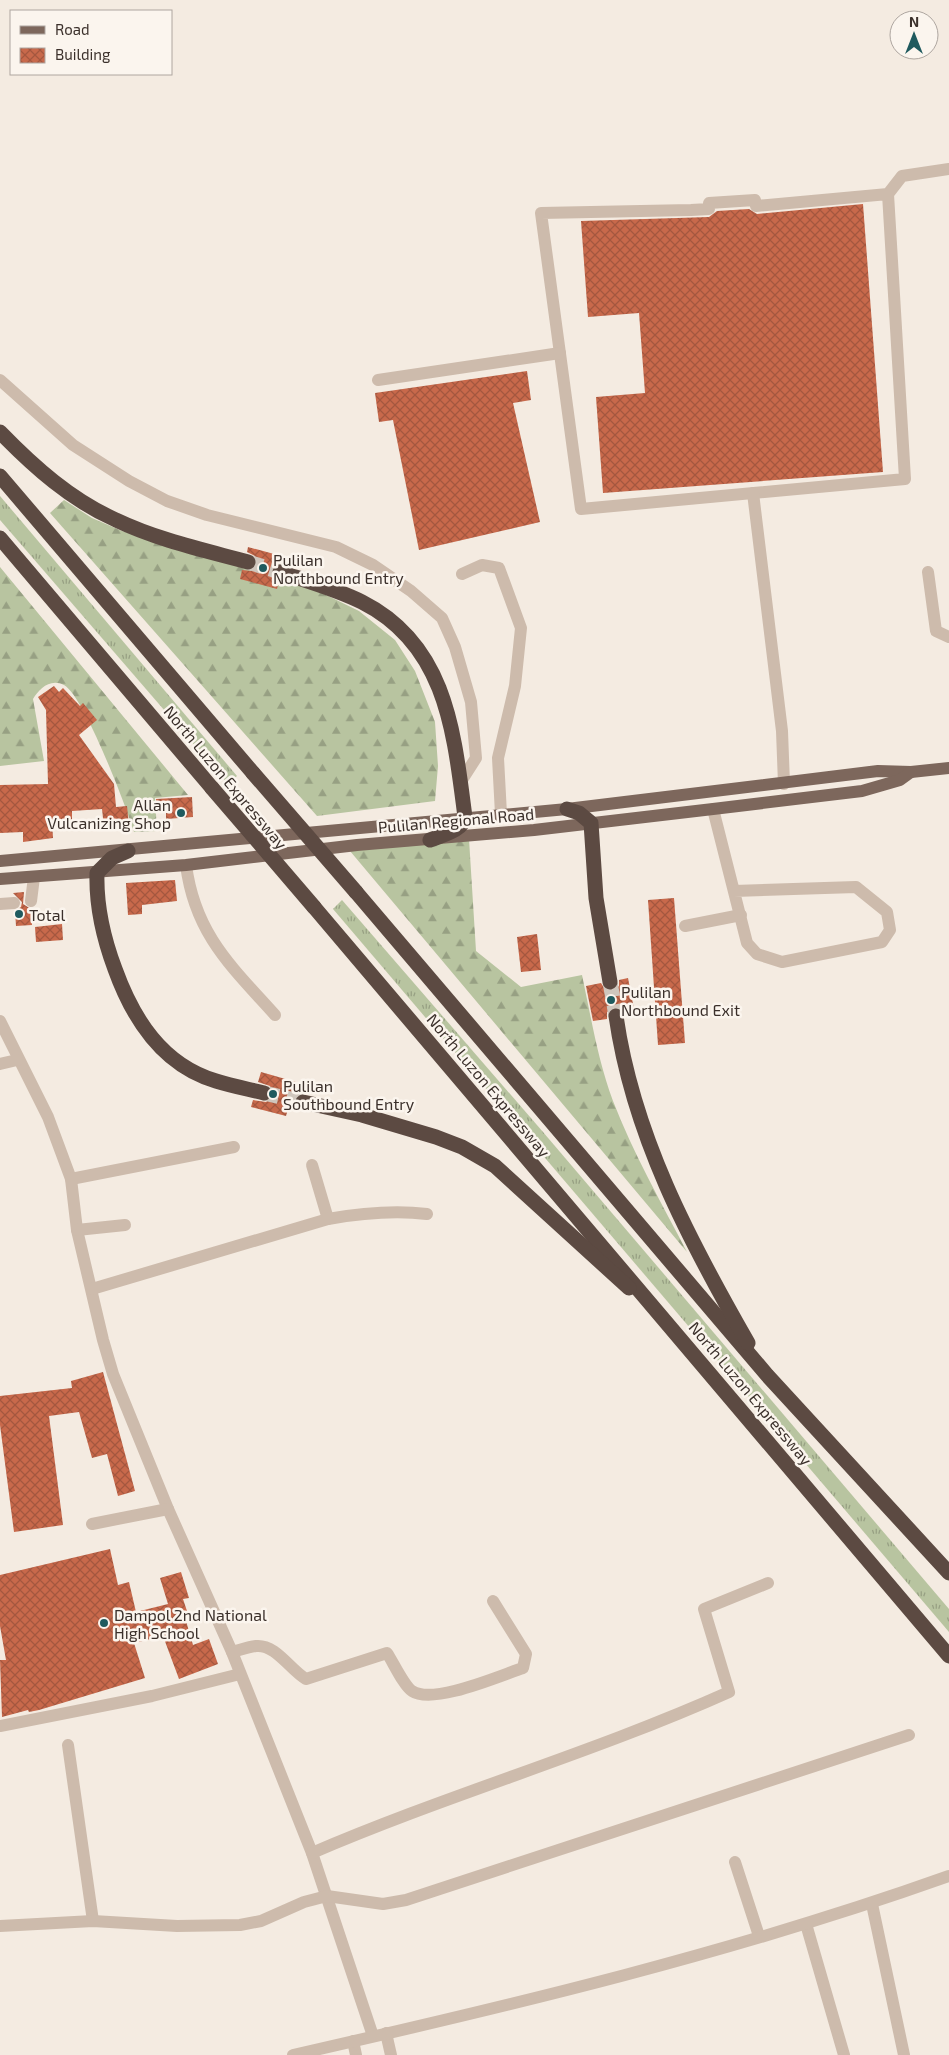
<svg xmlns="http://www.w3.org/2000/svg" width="949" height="2055" font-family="'Exo 2',sans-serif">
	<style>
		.grass { fill: url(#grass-tufts) }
		.forest { fill: url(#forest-firs) }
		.building { fill: url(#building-cross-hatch) }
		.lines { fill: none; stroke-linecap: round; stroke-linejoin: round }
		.highway-tunnel { stroke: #cfc6bd; stroke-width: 15; stroke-dasharray: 15 8; stroke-linecap: butt }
		.minor { stroke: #cdbbac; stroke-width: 12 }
		.major { stroke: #7d675c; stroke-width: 12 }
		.highway { stroke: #5c4a42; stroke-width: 15 }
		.highway-bridge { stroke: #5c4a42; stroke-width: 15 }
		.poi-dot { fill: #1f5a5e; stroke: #fbf5ee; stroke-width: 2 }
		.labels { text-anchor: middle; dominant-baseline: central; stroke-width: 5; stroke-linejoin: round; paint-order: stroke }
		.poi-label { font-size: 16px; fill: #3b302b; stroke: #fbf5ee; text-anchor: start }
		.street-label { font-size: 16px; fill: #3b302b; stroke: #fbf5ee }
	</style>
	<defs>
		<pattern id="grass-tufts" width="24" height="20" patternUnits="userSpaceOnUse" patternTransform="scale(1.25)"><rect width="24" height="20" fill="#b8c4a0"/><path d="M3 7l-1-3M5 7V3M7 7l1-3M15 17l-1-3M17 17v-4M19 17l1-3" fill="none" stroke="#97a083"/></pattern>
		<pattern id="forest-firs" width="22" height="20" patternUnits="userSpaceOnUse" patternTransform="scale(1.25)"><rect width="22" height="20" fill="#b8c4a0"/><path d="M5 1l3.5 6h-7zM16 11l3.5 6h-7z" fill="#97a083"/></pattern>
		<pattern id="building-cross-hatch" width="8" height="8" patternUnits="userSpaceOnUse" patternTransform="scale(1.25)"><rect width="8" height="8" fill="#c8694b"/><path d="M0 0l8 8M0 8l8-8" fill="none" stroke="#a4573f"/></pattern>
	</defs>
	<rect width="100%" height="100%" fill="#f4ebe1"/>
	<g class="grass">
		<polygon points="0,496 237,776 228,784 0,520"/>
		<polygon points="342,900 543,1132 949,1609 949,1632 333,909"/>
	</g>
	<g class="forest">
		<polygon points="64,500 92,518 122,531 316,590 359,611 395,640 415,671 435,722 438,766 435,801 317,816 50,513"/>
		<path d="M0,567L188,795L155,798L157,831L134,832C126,806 84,696 64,685C50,678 39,689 33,699L44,761L0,766Z"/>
		<path d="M469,839L476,951L521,987L582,975C591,1017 598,1061 613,1101C633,1153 661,1202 687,1252L350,851Z"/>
	</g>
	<g class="building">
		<polygon points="863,204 883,472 603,493 596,397 645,393 639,313 588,317 581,221 709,217 717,211 749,209 757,214"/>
		<polygon points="527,371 531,400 513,403 540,522 419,550 393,420 379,422 375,393"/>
		<polygon points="248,547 285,557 283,563 278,563 271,570 273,578 279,581 277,589 240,579 242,570 251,571 257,564 255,556 247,552"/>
		<polygon points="54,686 59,692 63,688 80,706 83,703 97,720 79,735 114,784 116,807 127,806 129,825 104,827 102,809 72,811 72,821 52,822 53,838 23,842 23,832 0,833 0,785 48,784 46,710 38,697"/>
		<polygon points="192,797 193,817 166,819 166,812 157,812 156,799"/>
		<polygon points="175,880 177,901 142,905 142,914 128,915 126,883"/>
		<polygon points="24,892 23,904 31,909 32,925 16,926 15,911 21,907 22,902 13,893"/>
		<polygon points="674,898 685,1043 658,1045 648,900"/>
		<polygon points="62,924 63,940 36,942 35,927"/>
		<polygon points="537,934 541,970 521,972 517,937"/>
		<polygon points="628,978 635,1014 625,1016 623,1010 615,1007 607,1012 607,1019 593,1021 586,986 601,983 606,991 612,991 619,986 619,980"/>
		<polygon points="261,1072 296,1082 286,1116 251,1107 253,1100 266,1102 273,1096 270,1086 258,1082"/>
		<polygon points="103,1372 135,1491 118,1496 107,1454 92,1458 79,1412 49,1416 63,1525 14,1532 0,1425 0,1396 72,1388 71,1381"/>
		<polygon points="110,1549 118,1585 129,1582 136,1612 168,1604 160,1578 181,1572 189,1598 183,1599 190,1620 186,1621 193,1645 209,1639 218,1664 179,1679 163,1636 134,1643 145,1678 39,1710 29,1712 28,1710 2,1717 0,1660 6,1660 0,1626 0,1575"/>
	</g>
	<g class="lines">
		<g class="highway-tunnel">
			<polyline points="248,562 280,572"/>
			<polyline points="610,982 616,1016"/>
			<polyline points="264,1093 303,1102"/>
		</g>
		<g class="minor">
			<polyline points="888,194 756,206 755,200 709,203 709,209 691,210 541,213 581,509 905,479 888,194 902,176 949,169"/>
			<polyline points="0,380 73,445 129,481 167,501 207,515 336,547 373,565 411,591 442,618 455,647 471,702 476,758 460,783"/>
			<polyline points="378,380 560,353"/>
			<polyline points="753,493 782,731 784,784"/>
			<polyline points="928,572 936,631 949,637"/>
			<polyline points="462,574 482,565 499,568 521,628 515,686 498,758 501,814"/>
			<polyline points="713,809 747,943 757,954 782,962 882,942 890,930 887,912 856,887 734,891"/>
			<path d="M186,865C195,934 231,966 275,1015"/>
			<polyline points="31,901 34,877"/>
			<polyline points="0,904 14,903"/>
			<polyline points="685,926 741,915"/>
			<polyline points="0,1021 48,1117 71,1179 77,1230 103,1340 113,1374 168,1509 232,1652 312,1853 373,2036"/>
			<polyline points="0,1064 17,1060"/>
			<polyline points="312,1165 328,1219"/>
			<polyline points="71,1179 234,1147"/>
			<polyline points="77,1230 125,1225"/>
			<path d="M92,1289L328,1219C362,1213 393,1210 427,1214"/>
			<polyline points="92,1524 168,1509"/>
			<path d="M232,1652C240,1650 248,1647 256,1646C276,1644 290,1670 306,1679L387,1653C393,1662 404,1686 412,1691C433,1705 499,1676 523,1668L526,1654L493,1601"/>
			<polyline points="0,1726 152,1696 240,1674"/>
			<polyline points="68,1745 93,1921"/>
			<path d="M312,1853C449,1794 593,1753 729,1692L704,1609L768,1583"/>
			<polyline points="735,1862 759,1936"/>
			<polyline points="872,1904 904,2055"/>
			<polyline points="806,1924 844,2055"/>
			<polyline points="0,1926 93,1921 177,1926 240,1925 261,1921 304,1902 327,1896 383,1904 406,1900 909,1735"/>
			<polyline points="386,2033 391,2055"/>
			<polyline points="353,2041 356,2055"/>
			<path d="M293,2055C514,2005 736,1952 949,1876"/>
		</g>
		<g class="major">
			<polyline points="0,861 567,809 878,771 911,772 949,768"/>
			<polyline points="0,879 186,865 357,845 534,830 713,809 862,791 900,780 911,772"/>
		</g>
		<g class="highway">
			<path d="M0,432C34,467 71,500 116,520C158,540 204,550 248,562"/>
			<polyline points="0,476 253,773"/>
			<polyline points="0,538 212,788"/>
			<path d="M280,572C307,581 336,589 362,602C447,645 454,733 465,817C463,831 442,835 430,840"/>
			<polyline points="567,809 579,813 591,823 596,898 610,982"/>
			<path d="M128,851L112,858L97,873C96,907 103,937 115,969C133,1019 162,1065 216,1081C232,1086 248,1089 264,1093"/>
			<polyline points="356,892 767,1375 949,1573"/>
			<polyline points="314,907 949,1656"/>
			<path d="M616,1016C633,1135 689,1240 748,1343"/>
			<polyline points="303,1102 362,1115 436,1137 462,1147 495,1166 629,1288"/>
		</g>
		<g class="highway-bridge">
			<polyline points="253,773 356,892"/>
			<polyline points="212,788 314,907"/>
		</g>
	</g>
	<g class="poi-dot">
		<circle cx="263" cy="568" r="5"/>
		<circle cx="181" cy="813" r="5"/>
		<circle cx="19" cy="914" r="5"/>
		<circle cx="611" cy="1000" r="5"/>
		<circle cx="273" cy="1094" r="5"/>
		<circle cx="104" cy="1623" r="5"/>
	</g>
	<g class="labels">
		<g class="poi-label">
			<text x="273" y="559">Pulilan<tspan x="273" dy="18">Northbound Entry</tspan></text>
			<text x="171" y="804" text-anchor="end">Allan<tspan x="171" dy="18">Vulcanizing Shop</tspan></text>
			<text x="29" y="914">Total</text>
			<text x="621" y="991">Pulilan<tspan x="621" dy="18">Northbound Exit</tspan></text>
			<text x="283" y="1085">Pulilan<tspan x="283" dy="18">Southbound Entry</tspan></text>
			<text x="114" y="1614">Dampol 2nd National<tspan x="114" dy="18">High School</tspan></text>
		</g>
		<g class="street-label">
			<text transform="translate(226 777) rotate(50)">North Luzon Expressway</text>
			<text transform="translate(456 820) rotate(-5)">Pulilan Regional Road</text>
			<text transform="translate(489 1085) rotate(50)">North Luzon Expressway</text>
			<text transform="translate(751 1393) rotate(50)">North Luzon Expressway</text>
		</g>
	</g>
	<rect x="10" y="10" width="162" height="65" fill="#fbf5ee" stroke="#aea6a0"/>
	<rect x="20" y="26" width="25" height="8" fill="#7d675c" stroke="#aea6a0"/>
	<text x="55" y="35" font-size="15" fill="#3b302b">Road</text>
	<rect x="20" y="48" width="25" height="15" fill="url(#building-cross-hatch)" stroke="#aea6a0"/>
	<text x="55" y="60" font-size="15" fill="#3b302b">Building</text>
	<g transform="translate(914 35)"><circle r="24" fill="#fbf5ee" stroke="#aea6a0"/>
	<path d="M0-4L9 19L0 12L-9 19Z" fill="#1f5a5e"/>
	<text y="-8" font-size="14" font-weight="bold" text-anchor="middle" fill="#3b302b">N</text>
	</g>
</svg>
